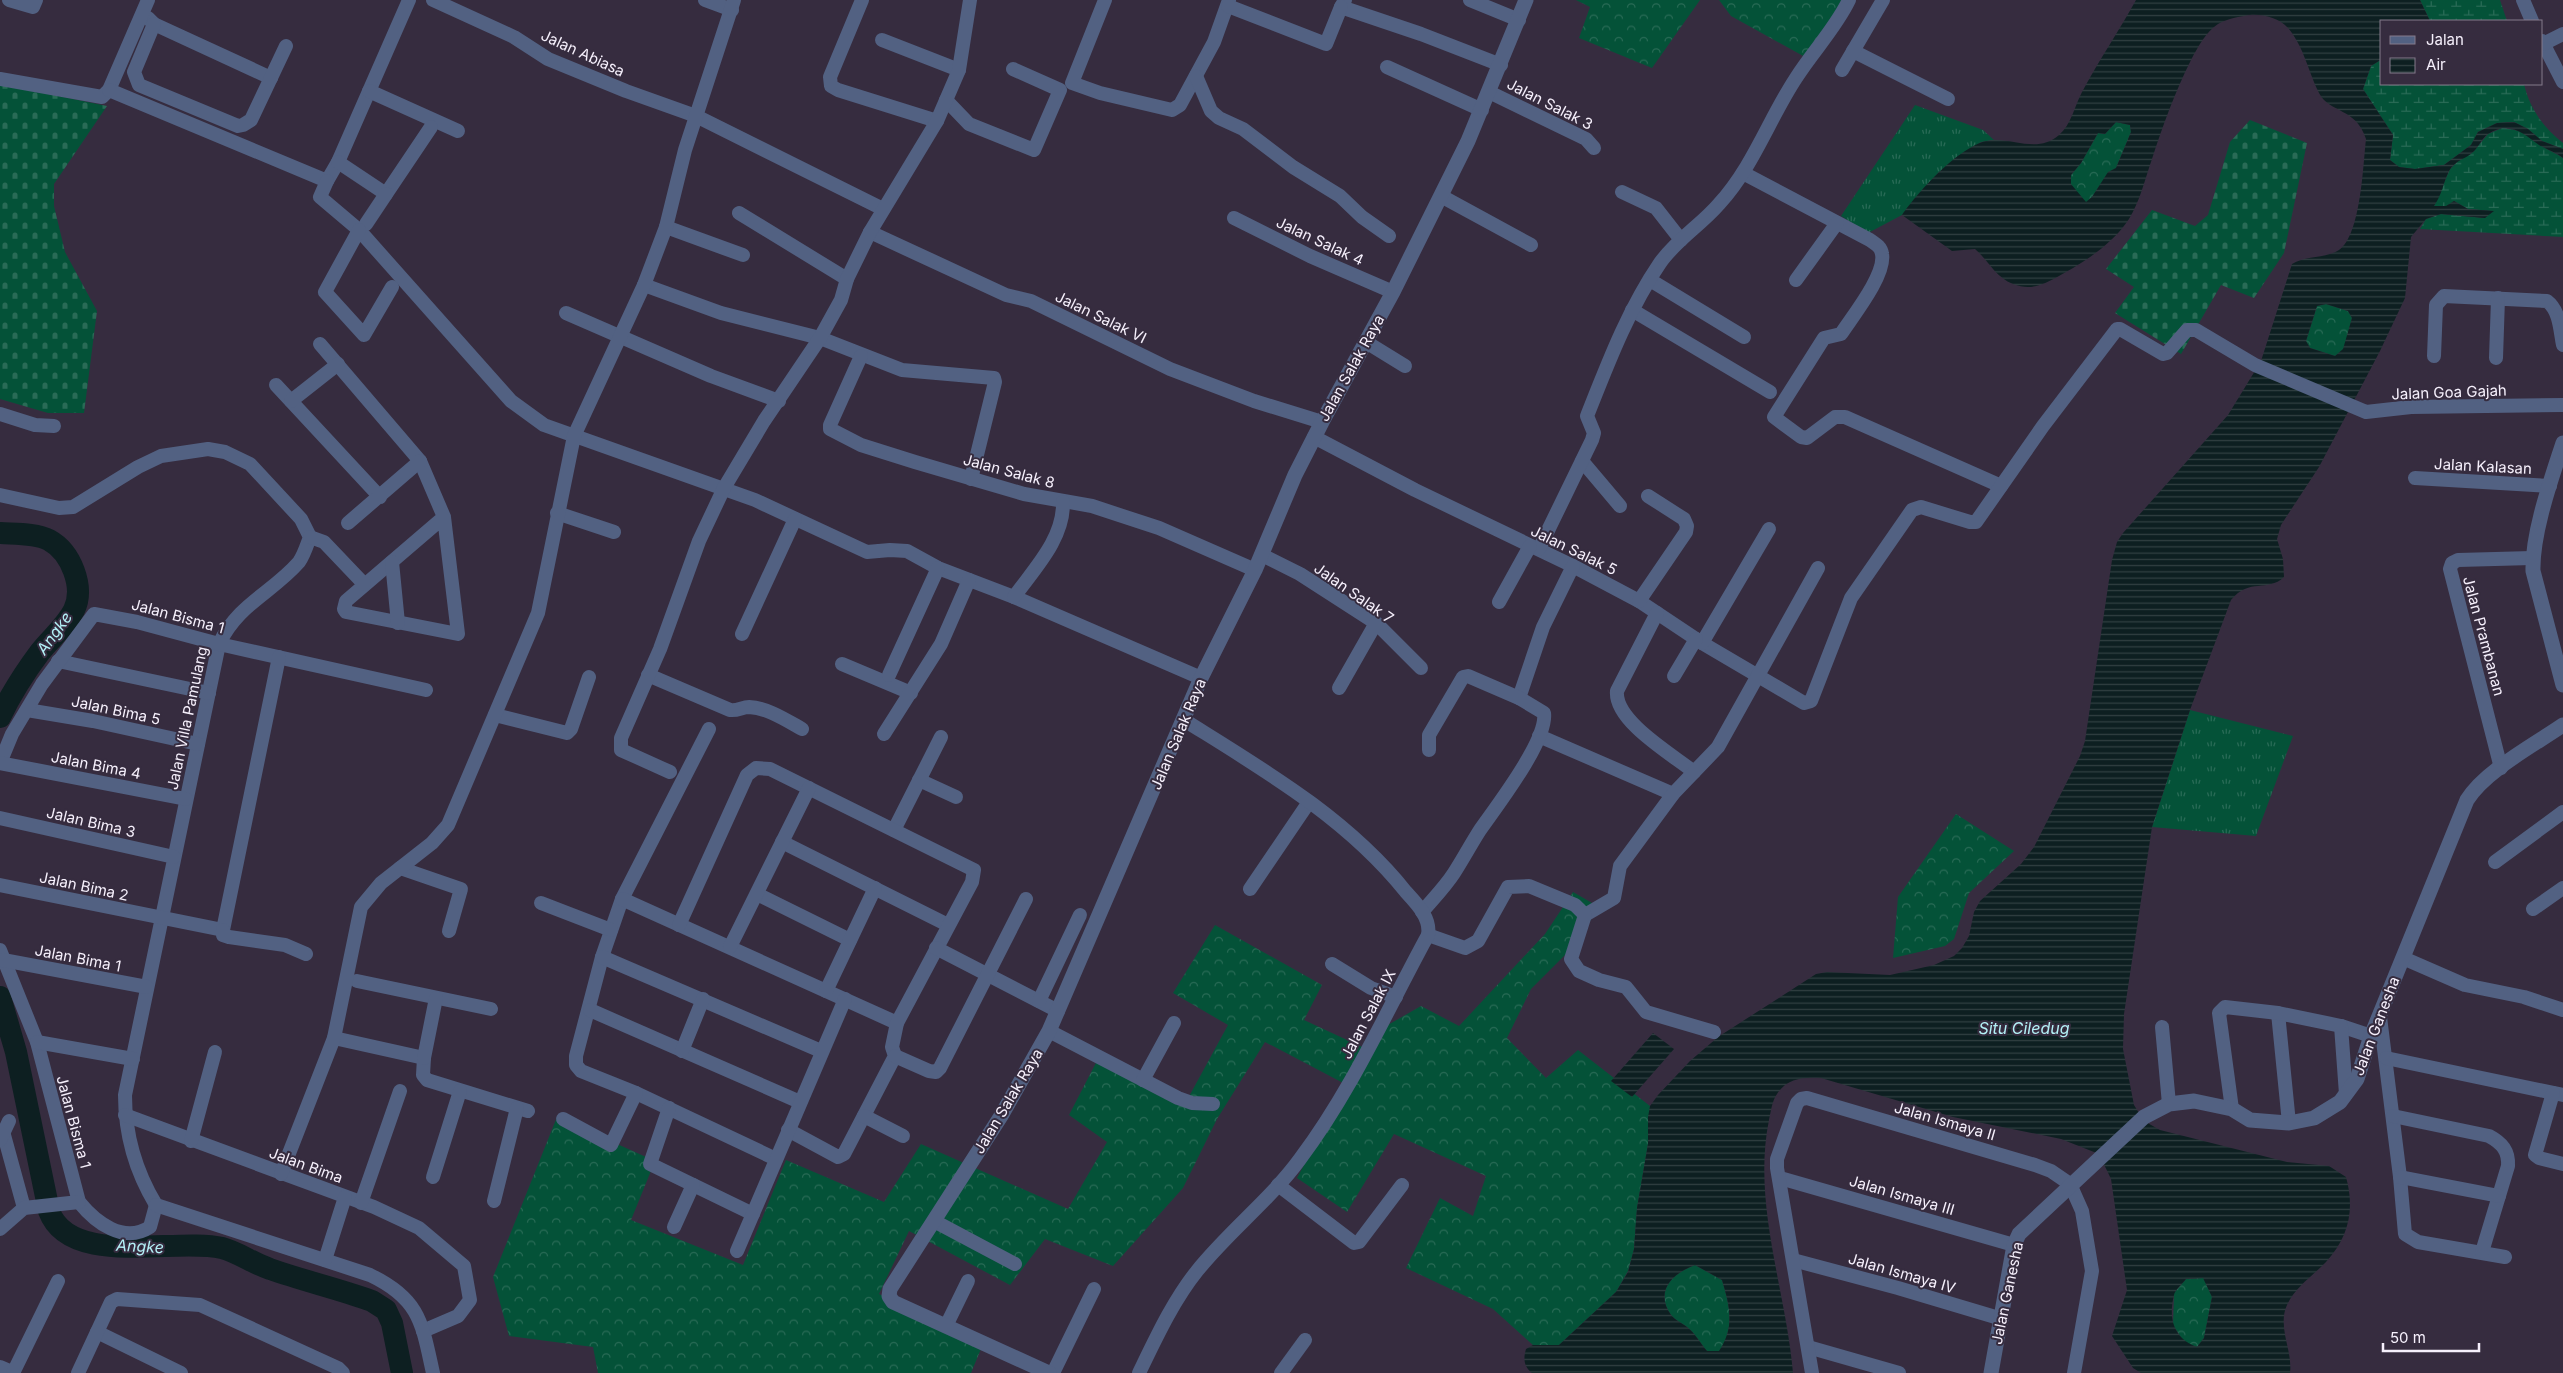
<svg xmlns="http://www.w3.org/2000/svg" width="2563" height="1373" font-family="Inter,sans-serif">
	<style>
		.grass { fill: url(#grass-tufts) }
		.forest { fill: url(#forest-crowns) }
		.wetland { fill: url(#wetland-marsh) }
		.cemetery { fill: url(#cemetery-stones) }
		.water { fill: url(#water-rules); fill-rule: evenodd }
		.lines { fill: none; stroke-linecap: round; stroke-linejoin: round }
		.river { stroke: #0d1f21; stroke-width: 22 }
		.minor { stroke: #526182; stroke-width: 14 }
		.tertiary { stroke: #526182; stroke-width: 15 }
		.labels { text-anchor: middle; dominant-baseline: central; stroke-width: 4; stroke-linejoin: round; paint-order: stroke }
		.street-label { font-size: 15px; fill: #f6f0fc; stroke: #362c3f }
		.water-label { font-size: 16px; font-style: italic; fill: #b3f0f6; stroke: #362c3f }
	</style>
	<defs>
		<pattern id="grass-tufts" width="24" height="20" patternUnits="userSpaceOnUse" patternTransform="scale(1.25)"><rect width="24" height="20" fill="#045238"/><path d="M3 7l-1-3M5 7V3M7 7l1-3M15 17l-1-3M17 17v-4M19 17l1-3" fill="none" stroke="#296b56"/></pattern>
		<pattern id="forest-crowns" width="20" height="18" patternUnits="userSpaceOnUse" patternTransform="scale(1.25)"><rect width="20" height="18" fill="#045238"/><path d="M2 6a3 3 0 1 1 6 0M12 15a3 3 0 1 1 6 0" fill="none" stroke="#296b56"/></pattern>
		<pattern id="wetland-marsh" width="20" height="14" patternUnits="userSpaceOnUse" patternTransform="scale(1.25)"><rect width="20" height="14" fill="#045238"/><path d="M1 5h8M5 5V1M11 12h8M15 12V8" fill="none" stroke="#296b56"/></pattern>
		<pattern id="cemetery-stones" width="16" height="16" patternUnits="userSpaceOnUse" patternTransform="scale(1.25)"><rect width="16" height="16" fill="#045238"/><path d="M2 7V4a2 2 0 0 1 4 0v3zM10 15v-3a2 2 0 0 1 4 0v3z" fill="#296b56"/></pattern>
		<pattern id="water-rules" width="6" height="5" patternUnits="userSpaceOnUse" patternTransform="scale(1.25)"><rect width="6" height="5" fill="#0d1f21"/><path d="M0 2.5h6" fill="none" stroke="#314042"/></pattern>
	</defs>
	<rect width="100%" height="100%" fill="#362c3f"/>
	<g class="grass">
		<polygon points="1915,105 1983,130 1994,140 1981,142 1939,172 1902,215 1868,233 1841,216"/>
		<polygon points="2190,710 2293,736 2256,836 2152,827"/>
	</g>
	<g class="forest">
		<polygon points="1576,0 1700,0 1652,68 1579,38 1590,7"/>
		<polygon points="1719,0 1847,0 1805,57 1731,16"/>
		<polygon points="2116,122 2130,125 2131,132 2116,168 2108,173 2092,197 2086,203 2070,184 2071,175 2081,163 2098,133 2105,134"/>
		<polygon points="2326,304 2348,311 2352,318 2344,349 2335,356 2310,348 2306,341 2317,306"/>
		<polygon points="1956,814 2014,851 1969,893 1954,939 1945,946 1893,958 1898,897"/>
		<polygon points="1573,892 1599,907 1573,947 1531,989 1507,1038 1546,1078 1578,1050 1650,1106 1648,1144 1637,1208 1634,1249 1628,1271 1616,1292 1559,1345 1533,1345 1493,1309 1406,1268 1440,1198 1473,1216 1486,1176 1394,1134 1347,1212 1297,1178 1347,1085 1265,1042 1217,1119 1183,1188 1113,1266 1045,1239 1010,1285 909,1231 879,1294 983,1344 971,1373 598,1373 593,1347 509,1336 493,1277 557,1117 655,1161 631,1220 743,1265 786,1160 884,1202 921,1144 1068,1209 1107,1142 1069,1115 1099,1057 1186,1102 1228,1025 1173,993 1215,925 1322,985 1304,1020 1373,1052 1386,1026 1421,1006 1459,1026 1545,934"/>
		<path d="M1695,1265L1722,1280C1730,1307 1735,1327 1719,1352L1707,1351C1701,1344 1695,1333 1687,1327C1682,1323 1675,1320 1671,1315C1654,1291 1673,1273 1695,1265Z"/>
		<polygon points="2204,1278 2212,1297 2204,1338 2197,1347 2184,1342 2173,1325 2174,1293 2186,1279"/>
	</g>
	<g class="wetland">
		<polygon points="2420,0 2500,0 2507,21 2430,21"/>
		<path d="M2382,59V84H2524C2530,109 2543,127 2563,143V149L2542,141L2528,129L2514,122L2497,123L2478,132L2471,145L2444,165L2415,169L2399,167L2390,160L2393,135L2363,89L2371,66Z"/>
		<path d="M2502,128C2528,131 2523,135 2542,146C2549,151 2556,153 2563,158V237L2420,229L2426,219L2441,214L2484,218L2493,211L2468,209L2454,201L2447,206H2434L2450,169L2462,157L2473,152L2488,134Z"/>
	</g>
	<g class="cemetery">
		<polygon points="0,84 107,106 54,184 54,206 65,252 97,311 84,413 48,413 0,399"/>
		<polygon points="2250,120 2307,143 2284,253 2254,298 2221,285 2181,354 2115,313 2134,287 2106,269 2152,210 2195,226 2208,215 2230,142"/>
	</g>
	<g class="water">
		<path d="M2136,0H2420L2430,21H2382V59L2371,66L2363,89L2393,135L2390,160L2399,167L2415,169L2444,165L2471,145L2478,132L2497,123L2514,122L2528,129L2542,141L2563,149V158C2556,152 2547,150 2539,145C2523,133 2509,120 2488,134C2481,139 2479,147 2473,152C2466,159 2455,160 2449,171C2443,183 2442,195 2434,206H2446L2454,201L2468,209L2494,211L2485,218L2441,214L2426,219L2411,237L2405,298L2380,351L2319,467L2281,525L2277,539L2283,559L2284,577C2267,593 2250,577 2231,600L2190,710L2152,827L2124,1014L2123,1049L2134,1105L2144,1121L2160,1130L2287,1162L2329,1166L2346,1177C2355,1209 2349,1237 2326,1262C2313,1276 2296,1286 2287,1305C2277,1327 2293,1351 2290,1373H2141L2133,1368L2112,1336L2127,1290L2111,1179L2099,1154L2061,1139L1953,1117L1821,1078C1804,1077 1787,1078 1777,1094C1772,1101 1771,1111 1769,1120C1752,1204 1786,1290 1793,1373H1532C1524,1367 1523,1359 1526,1349L1533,1345H1559L1616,1292L1628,1272L1634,1249L1637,1208L1648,1144V1117L1650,1106L1658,1095L1690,1061L1718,1037L1816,974L1827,972L1890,975L1934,965L1954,956L1962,948L1969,936L1974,912L1980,901L2021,864L2034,847L2080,756L2085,741L2112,560L2117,542L2123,533L2228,415L2261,361L2292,264C2306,255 2325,259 2339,250C2361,235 2363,164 2366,139C2356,107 2330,114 2319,93C2308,71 2304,47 2288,28C2279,18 2263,14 2250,15C2241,16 2226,19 2218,24C2205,33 2198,47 2191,60C2175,92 2163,125 2152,159C2145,179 2140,201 2129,219C2114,242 2089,259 2066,272C2048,282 2034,292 2013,284C1995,277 1989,261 1975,249L1952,251L1902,215C1918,192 1963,141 1993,140C2017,139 2038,153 2059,135C2071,125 2075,105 2082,92C2099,60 2119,31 2136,0ZM2116,122L2130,125L2131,132L2116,168L2108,172L2092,197L2086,202L2071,184V175L2081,163L2098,133L2105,134ZM2326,304L2348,311L2352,318L2343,349L2335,356L2310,348L2306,341L2317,306ZM1695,1265L1722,1280C1730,1307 1735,1327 1719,1351H1707C1701,1344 1695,1333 1687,1327C1682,1323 1675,1320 1671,1315C1654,1291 1673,1273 1695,1265ZM2203,1278L2212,1297L2204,1338L2197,1347C2174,1339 2168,1319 2174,1295C2175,1290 2182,1284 2186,1279Z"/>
		<polygon points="1653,1033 1674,1049 1632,1097 1611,1081"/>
	</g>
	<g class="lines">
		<g class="river">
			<path d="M0,533C15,534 36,533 49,540C71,552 85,587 74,610C66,626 51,638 40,652C25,672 11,694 0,717"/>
			<path d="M0,997L16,1052L49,1211C70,1268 176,1237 222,1248C238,1252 254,1264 270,1269C304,1281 339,1289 372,1301L386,1310L392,1323L402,1373"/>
		</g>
		<g class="minor">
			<polyline points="9,0 33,7 36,0"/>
			<polyline points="433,0 514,37 548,59 626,91 696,116 883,209"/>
			<polyline points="705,0 732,10"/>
			<polyline points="862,0 830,77 831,86 838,90 937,121"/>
			<polyline points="1105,0 1072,83 1100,93 1172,110 1180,105 1214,42 1229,0"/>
			<polyline points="1345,0 1341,7 1421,34 1501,65"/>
			<polyline points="1470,0 1519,20"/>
			<polyline points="2523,0 2532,21"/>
			<polyline points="1228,6 1326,44 1341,7"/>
			<polyline points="148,18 154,24 271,78"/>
			<polyline points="154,24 134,72 139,85 238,126 243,125 251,120 286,46"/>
			<polyline points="882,40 959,70"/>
			<polyline points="2542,41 2563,82"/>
			<polyline points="2543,44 2563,34"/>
			<polyline points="1853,51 1948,99"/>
			<polyline points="1387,67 1482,110"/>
			<polyline points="1842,70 1883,0"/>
			<polyline points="1196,76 1211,111 1219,118 1243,129 1293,167 1340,196 1362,217 1389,236"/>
			<polyline points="0,79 102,97 109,90 148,0"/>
			<polyline points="109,90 327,181 338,162 409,0"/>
			<polyline points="369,91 458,131"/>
			<polyline points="1489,92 1586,139 1594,148"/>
			<polyline points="946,100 969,124 1034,150 1060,90 1013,69"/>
			<polyline points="338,162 386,194 431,127"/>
			<path d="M1743,173L1870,240C1876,244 1881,247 1882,254C1886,275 1852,317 1841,334L1824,338L1774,417L1801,437L1807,438L1835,417H1845L2001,486"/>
			<polyline points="327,181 320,197 359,230 511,401 544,425 755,500 867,552 890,550 907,551 938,568 1014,597 1201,678"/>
			<polyline points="1622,192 1656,208 1681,240"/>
			<polyline points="1441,196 1531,245"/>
			<polyline points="739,213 847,279"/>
			<polyline points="1234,218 1310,256 1393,292"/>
			<polyline points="366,224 386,194"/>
			<polyline points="666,227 743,255"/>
			<polyline points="359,230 325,292 364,335 392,287"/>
			<polyline points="870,232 1006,295 1031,301 1170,369 1254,401 1322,422"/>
			<polyline points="1650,280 1744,337"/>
			<polyline points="1796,280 1837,223"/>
			<polyline points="644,285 721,313 820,338 902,370 994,378 995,382 971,479"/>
			<polyline points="1632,310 1770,392"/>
			<polyline points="566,313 711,376 779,401"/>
			<polyline points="1366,342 1405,366"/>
			<polyline points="320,344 420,461 444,517 458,634 346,612 344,609 346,601 444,517"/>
			<polyline points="861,356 830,425 830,429 861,445 915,462 1024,494 1092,506 1159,528 1255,570"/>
			<path d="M2434,356L2436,305L2444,296L2547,301C2560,311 2560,330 2563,345"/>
			<polyline points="2496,358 2498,298"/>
			<polyline points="276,385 380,497"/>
			<polyline points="291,401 338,364"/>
			<polyline points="0,414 35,425 54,426"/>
			<polyline points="1314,437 1415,490 1573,566 1639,601 1702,643 1804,703 1811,701 1851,598 1912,510 1921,507 1970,522 1976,522 2043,426 2117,329 2120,329 2163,354 2167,353 2187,330 2196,330 2255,365 2366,412 2411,407 2563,405"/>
			<polyline points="1582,461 1620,506"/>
			<polyline points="2415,478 2550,486"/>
			<path d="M0,495L59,508L73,507L138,467L161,456L208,449L225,452L250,464L301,519L310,537C307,545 304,555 299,562C272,593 238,604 219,644L125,1095C125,1134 136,1172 156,1205"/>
			<polyline points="557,513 614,532"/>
			<polyline points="348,523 420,461"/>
			<polyline points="310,537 324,542 364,584"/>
			<path d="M1539,549L1592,440L1594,433L1587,416C1608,363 1628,310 1660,263C1676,240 1701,225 1719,204C1753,167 1769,119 1796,78C1813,51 1835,29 1849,0"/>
			<polyline points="1262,555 1300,574 1376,623 1421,668"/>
			<polyline points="392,562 398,623"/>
			<path d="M1014,597C1034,569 1064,539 1063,502"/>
			<polyline points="1639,601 1686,532 1687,526 1684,519 1648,496"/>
			<polyline points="1499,602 1530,546"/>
			<path d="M1657,613L1617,691C1614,721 1673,755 1694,772"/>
			<polyline points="742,634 795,519"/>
			<polyline points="1702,643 1769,529"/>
			<polyline points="58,661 209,693"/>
			<polyline points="842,664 911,693"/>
			<path d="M648,675L730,710C738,711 742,707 749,707C768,708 786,720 802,729"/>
			<polyline points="889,675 938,568"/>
			<polyline points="1674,676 1696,639"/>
			<polyline points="1339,688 1376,623"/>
			<polyline points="1519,698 1543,627 1573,566"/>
			<polyline points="27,710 93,721 198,744"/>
			<polyline points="495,715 567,733 571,729 589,677"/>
			<polyline points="709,729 622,899 602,957 576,1056 576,1065 581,1071 636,1093 776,1159"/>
			<polyline points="884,734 941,644 969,580"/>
			<polyline points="1539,736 1673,794"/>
			<polyline points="0,763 12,734 42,684 94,614 137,622 219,644 426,690"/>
			<polyline points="0,763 186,799"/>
			<polyline points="2501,768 2450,569 2452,563 2458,560 2532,558"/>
			<polyline points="670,772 621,750 621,738 660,649 699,541 724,488 764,421 820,338 841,300 847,279 870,232 937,121 959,70 970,0"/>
			<polyline points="919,780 956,797"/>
			<polyline points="0,818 174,857"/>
			<polyline points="894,830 941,737"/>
			<polyline points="782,842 948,925"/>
			<polyline points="2495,862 2563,812"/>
			<polyline points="400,868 461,889 449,931"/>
			<polyline points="0,885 223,930 279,657"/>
			<polyline points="1250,889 1309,802"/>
			<polyline points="757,894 850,940"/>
			<polyline points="622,899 897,1023"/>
			<polyline points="541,903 611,930"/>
			<polyline points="2533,909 2563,888"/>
			<path d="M1422,912C1433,899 1445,887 1454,873C1463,859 1471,844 1480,830C1496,807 1548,740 1544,713L1519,698L1468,676L1463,677L1429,735V750"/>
			<polyline points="1585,915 1614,898 1620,866 1673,794 1718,747 1818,568"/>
			<polyline points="679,925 747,775 756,768 770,769 974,870 972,882 897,1023 892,1047 895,1056 844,1154 838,1157 788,1130"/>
			<polyline points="223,930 223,935 229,937 285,945 306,954"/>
			<polyline points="1428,935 1465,948 1478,941 1508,887 1529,886 1575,905 1585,915 1571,959 1579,971 1599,980 1626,987 1646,1012 1714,1032"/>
			<polyline points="730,947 809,788"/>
			<polyline points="936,948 1058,1011"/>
			<path d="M0,950L37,1042L79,1202C96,1223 124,1244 150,1227L156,1205"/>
			<polyline points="602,957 821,1051"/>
			<polyline points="2403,958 2465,985 2524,997 2563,1010"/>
			<polyline points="3,960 147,987"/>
			<polyline points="1332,964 1371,988 1396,997"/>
			<polyline points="357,981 491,1009"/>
			<polyline points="826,991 875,888"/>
			<polyline points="1039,1001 1080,915"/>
			<polyline points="590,1010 800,1102"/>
			<polyline points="2278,1013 2289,1123"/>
			<polyline points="2380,1017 2400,1177 2405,1234 2418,1242 2505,1257"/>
			<polyline points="2341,1026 2371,1036"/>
			<polyline points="2162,1027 2169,1104"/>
			<polyline points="1049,1031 1178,1098 1192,1103 1213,1104"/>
			<polyline points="334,1038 424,1058 423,1075 427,1080 528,1111"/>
			<polyline points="37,1042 133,1059"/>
			<polyline points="682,1051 703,999"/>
			<polyline points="895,1056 929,1071 936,1072 940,1068 1026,899"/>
			<polyline points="424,1058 436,998"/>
			<polyline points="2386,1058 2563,1095"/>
			<polyline points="1143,1080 1174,1023"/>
			<polyline points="2553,1093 2535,1155 2539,1158 2563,1164"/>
			<polyline points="669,1108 650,1164 753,1214"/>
			<polyline points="2232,1109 2219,1013 2225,1007 2278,1013 2341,1026 2346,1094"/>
			<polyline points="125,1115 374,1207 419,1228 464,1266 470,1300 458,1316 423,1331"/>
			<polyline points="864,1116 903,1136"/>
			<path d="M2393,1116L2489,1136C2502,1143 2509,1151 2508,1166L2482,1252"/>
			<polyline points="563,1119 611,1145 636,1093"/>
			<polyline points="4,1135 24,1208"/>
			<polyline points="0,1140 9,1121"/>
			<polyline points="191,1141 215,1052"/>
			<polyline points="281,1174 334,1038 361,907 381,883 432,843 448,825 538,613 574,436 644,285 666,227 685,150 734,0"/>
			<polyline points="433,1177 460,1091"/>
			<polyline points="2400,1177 2499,1196"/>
			<polyline points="1780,1178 2014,1245"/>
			<polyline points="1278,1185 1354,1243 1359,1242 1402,1185"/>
			<polyline points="494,1201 517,1108"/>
			<polyline points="361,1203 400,1091"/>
			<path d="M156,1205L370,1275C420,1299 422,1323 433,1373"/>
			<polyline points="934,1221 1015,1264"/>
			<polyline points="674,1227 693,1185"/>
			<polyline points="0,1229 24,1208 79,1202"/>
			<polyline points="737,1251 845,999"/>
			<polyline points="325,1260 345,1197"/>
			<polyline points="1793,1260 1898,1288 2002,1319"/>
			<polyline points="946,1326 968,1281"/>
			<polyline points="97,1332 181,1373"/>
			<polyline points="1808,1347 1899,1373"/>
			<polyline points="0,1367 14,1373"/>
			<polyline points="13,1373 58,1281"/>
			<polyline points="78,1373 111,1302 117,1299 200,1305 338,1368 343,1373"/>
			<polyline points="1053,1373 1094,1289"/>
			<path d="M1139,1373C1156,1338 1173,1301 1197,1271C1229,1231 1270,1200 1300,1159C1352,1090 1387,1010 1428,935C1431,918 1417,904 1406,892C1347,818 1264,770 1184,720"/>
			<polyline points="1281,1373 1305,1340"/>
			<polyline points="1812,1373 1777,1168 1777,1159 1797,1103 1801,1099 1807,1098 2035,1165 2051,1171 2070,1184 2082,1211 2092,1271 2074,1373"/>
		</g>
		<g class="tertiary">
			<path d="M2563,443C2551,480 2532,533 2533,571L2563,685"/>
			<polyline points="1049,1373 893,1302 889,1296 890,1289 1001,1116 1049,1031 1201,678 1255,570 1295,475 1322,422 1393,292 1468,141 1526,0"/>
			<path d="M1991,1373L2014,1245L2019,1234L2144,1117L2169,1104L2194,1101L2232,1109L2250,1120L2289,1123L2314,1118L2340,1102L2357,1079L2371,1036L2467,800C2485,771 2534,745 2563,725"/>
		</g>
	</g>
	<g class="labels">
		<g class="street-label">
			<text transform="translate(583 53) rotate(25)">Jalan Abiasa</text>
			<text transform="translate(1550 104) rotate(27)">Jalan Salak 3</text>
			<text transform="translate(1320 241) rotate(25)">Jalan Salak 4</text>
			<text transform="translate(1101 317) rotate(26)">Jalan Salak VI</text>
			<text transform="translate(1351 368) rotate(-61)">Jalan Salak Raya</text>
			<text transform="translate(2449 392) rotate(-2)">Jalan Goa Gajah</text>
			<text transform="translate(2483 466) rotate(3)">Jalan Kalasan</text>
			<text transform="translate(1009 471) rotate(15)">Jalan Salak 8</text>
			<text transform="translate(1574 550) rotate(26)">Jalan Salak 5</text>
			<text transform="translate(1354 593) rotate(35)">Jalan Salak 7</text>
			<text transform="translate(178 616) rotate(15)">Jalan Bisma 1</text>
			<text transform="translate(2484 636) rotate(75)">Jalan Prambanan</text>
			<text transform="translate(116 710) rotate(12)">Jalan Bima 5</text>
			<text transform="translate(187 718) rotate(-78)">Jalan Villa Pamulang</text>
			<text transform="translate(1178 734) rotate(-67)">Jalan Salak Raya</text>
			<text transform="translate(96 765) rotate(11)">Jalan Bima 4</text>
			<text transform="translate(91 822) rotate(13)">Jalan Bima 3</text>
			<text transform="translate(84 886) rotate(12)">Jalan Bima 2</text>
			<text transform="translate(78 958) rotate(11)">Jalan Bima 1</text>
			<text transform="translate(1368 1014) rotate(-62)">Jalan Salak IX</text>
			<text transform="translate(2376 1026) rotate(-69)">Jalan Ganesha</text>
			<text transform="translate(1008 1101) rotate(-59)">Jalan Salak Raya</text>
			<text transform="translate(1945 1121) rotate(16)">Jalan Ismaya II</text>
			<text transform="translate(74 1122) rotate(75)">Jalan Bisma 1</text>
			<text transform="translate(306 1165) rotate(20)">Jalan Bima</text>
			<text transform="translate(1902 1195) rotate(16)">Jalan Ismaya III</text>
			<text transform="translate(1902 1273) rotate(16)">Jalan Ismaya IV</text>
			<text transform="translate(2007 1293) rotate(-78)">Jalan Ganesha</text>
		</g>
		<g class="water-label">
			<text transform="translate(54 633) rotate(-54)">Angke</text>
			<text x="2024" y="1028">Situ Ciledug</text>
			<text transform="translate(140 1246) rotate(3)">Angke</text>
		</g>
	</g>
	<rect x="2380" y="20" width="162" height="65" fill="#362c3f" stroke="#837a8b"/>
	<rect x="2390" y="36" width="25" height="8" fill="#526182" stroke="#837a8b"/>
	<text x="2426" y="45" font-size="15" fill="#f6f0fc">Jalan</text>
	<rect x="2390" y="58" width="25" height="15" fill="url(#water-rules)" stroke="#837a8b"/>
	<text x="2426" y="70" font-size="15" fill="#f6f0fc">Air</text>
	<path d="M2383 1343v8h96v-8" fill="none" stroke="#f6f0fc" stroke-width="2.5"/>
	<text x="2390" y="1343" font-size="15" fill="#f6f0fc" stroke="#362c3f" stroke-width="4" paint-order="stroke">50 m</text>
</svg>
